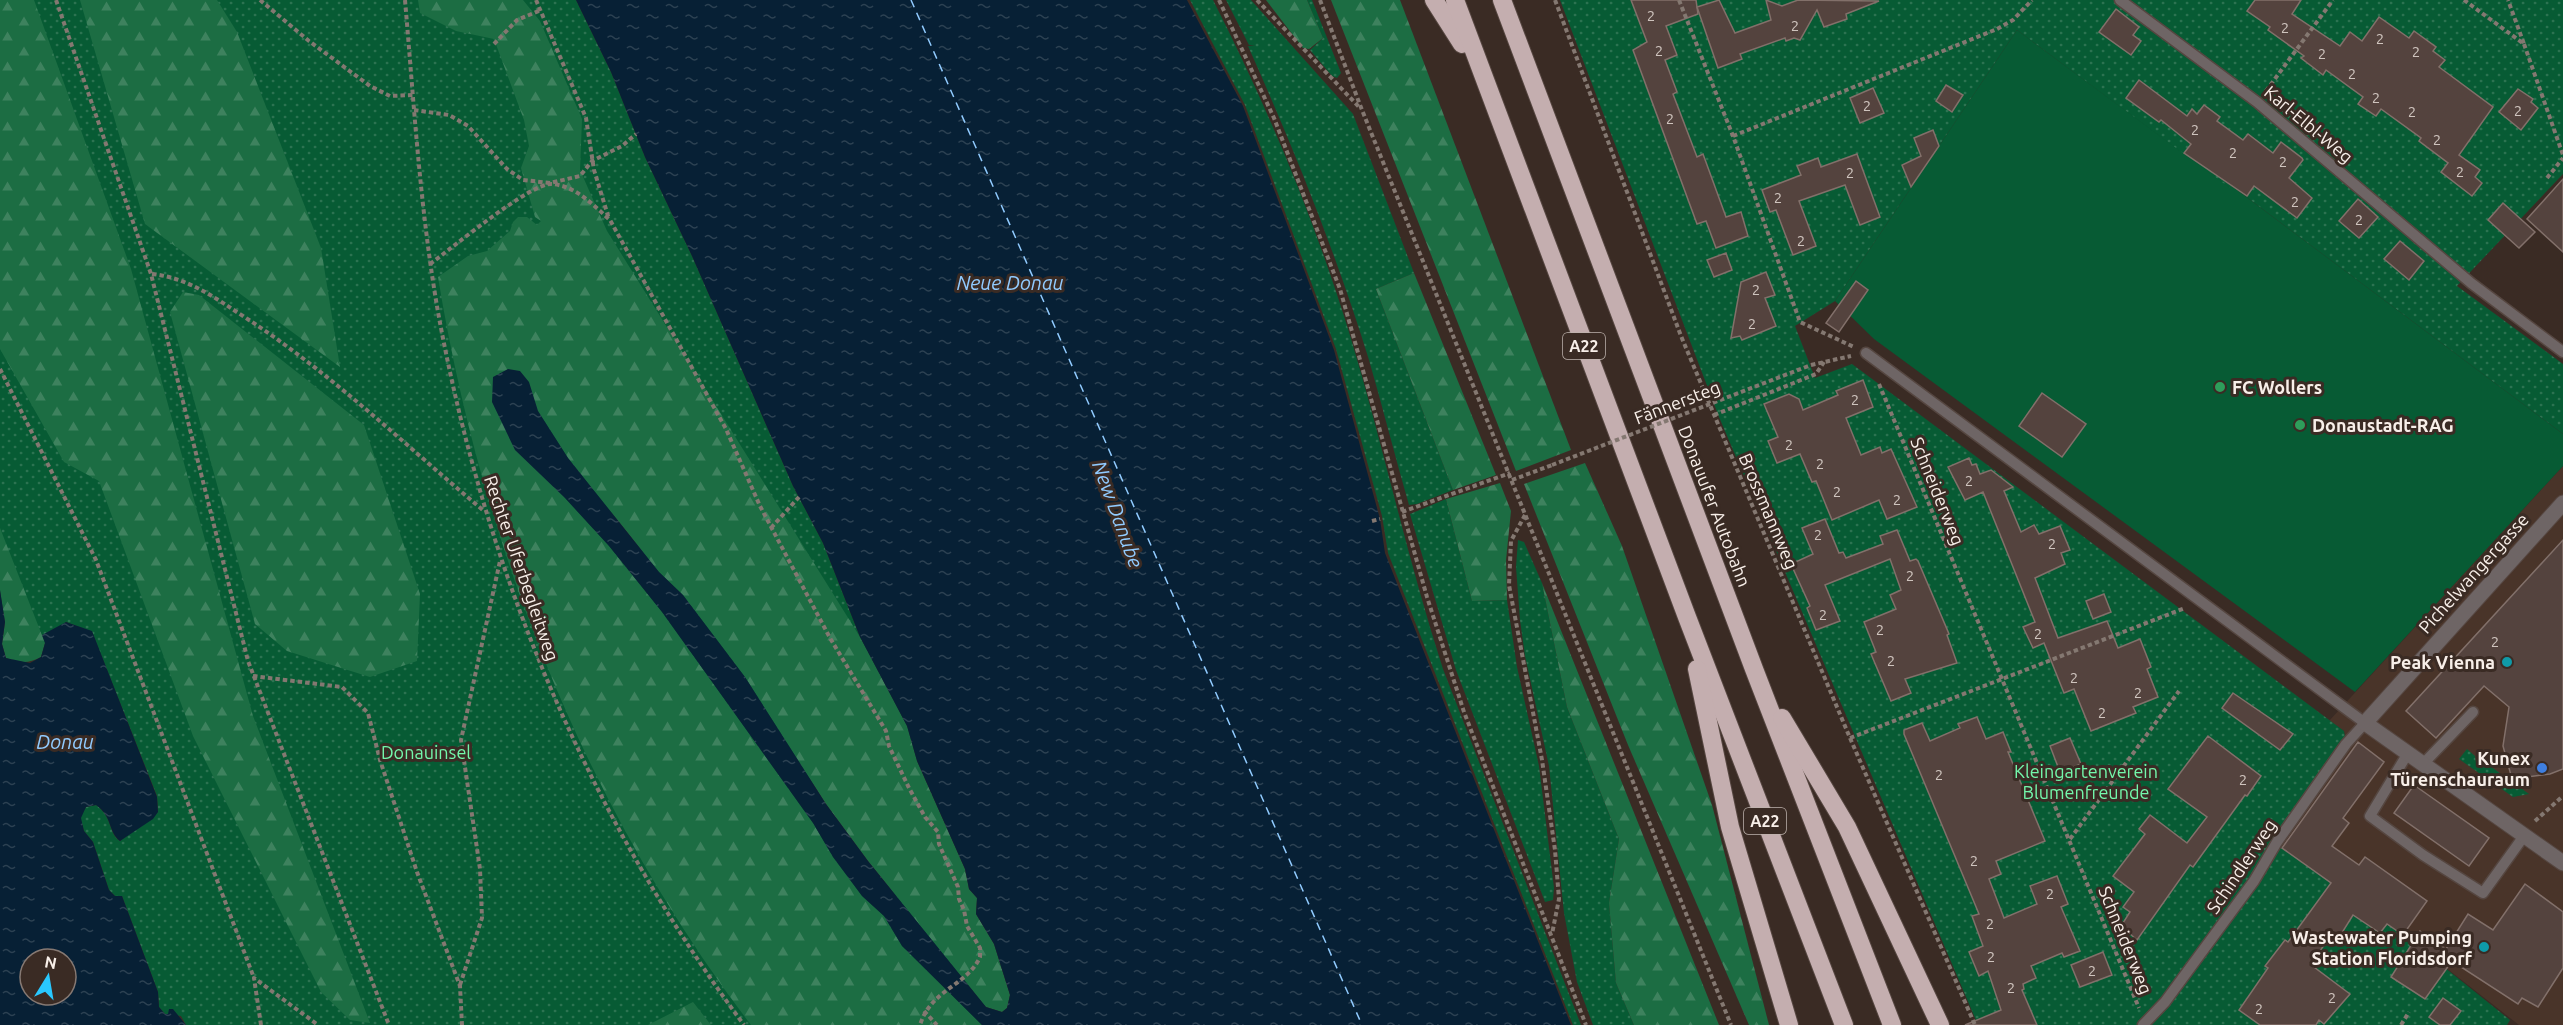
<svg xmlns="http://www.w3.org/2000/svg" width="2563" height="1025" font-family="Ubuntu,sans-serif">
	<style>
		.built { fill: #493429 }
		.green { fill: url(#green-dots) }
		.forest { fill: url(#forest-firs) }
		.pitch { fill: #075b34 }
		.water { fill: url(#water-ripples); fill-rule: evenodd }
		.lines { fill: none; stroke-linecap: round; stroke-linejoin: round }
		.ferry { stroke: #91cbff; stroke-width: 1.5; stroke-dasharray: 8 6; stroke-linecap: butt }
		.building { fill: #54433e; stroke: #82706a; stroke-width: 1.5 }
		.service-casing { stroke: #554640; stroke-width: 13 }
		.minor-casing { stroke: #554640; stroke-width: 17 }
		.motorway-casing { stroke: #554640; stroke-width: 20 }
		.path { stroke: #847871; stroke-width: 4; stroke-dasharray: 4.5 3; stroke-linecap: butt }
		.service { stroke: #6e6565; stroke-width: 10 }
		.minor { stroke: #6e6565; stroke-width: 15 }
		.motorway { stroke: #c4aeaf; stroke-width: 18 }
		.path-bridge { stroke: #847871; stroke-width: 4; stroke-dasharray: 4.5 3; stroke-linecap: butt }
		.leisure-dot { fill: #2e9e5b; stroke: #3a2b24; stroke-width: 2 }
		.culture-dot { fill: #0f9aa8; stroke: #3a2b24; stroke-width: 2 }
		.shop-dot { fill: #3f7fe0; stroke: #3a2b24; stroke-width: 2 }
		.labels { text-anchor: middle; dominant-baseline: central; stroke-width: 6; stroke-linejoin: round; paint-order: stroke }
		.number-label { font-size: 15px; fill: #cfc4be }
		.shield { fill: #3a2b24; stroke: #bfb4ae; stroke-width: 1.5 }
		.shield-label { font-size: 16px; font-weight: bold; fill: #f8efe9 }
		.street-label { font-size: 18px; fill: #f8efe9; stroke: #3a2b24 }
		.poi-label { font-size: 18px; font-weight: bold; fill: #f8efe9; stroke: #3a2b24; text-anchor: end }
		.park-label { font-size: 18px; fill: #73f7ab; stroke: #3a2b24 }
		.water-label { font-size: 20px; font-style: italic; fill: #91cbff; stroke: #3a2b24 }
	</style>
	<defs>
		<pattern id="green-dots" width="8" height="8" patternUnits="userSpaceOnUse" patternTransform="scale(1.5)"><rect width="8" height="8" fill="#075b34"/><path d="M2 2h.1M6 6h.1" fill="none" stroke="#2c7351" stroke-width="1.8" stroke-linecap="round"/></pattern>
		<pattern id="forest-firs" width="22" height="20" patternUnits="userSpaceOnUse" patternTransform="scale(1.5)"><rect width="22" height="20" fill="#1c6d43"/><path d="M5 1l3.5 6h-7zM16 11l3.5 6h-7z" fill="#3e825e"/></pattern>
		<pattern id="water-ripples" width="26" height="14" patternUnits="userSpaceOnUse" patternTransform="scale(1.5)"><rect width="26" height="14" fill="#072035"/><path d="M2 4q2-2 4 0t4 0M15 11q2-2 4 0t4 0" fill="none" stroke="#2c4152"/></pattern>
	</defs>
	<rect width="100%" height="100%" fill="#3a2b24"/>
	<polygon class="built" points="2563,466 2563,1025 2519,1025 2413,942 2271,841 2345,737 2344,731 2329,721"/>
	<g class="green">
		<path d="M0,0H576L611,72L645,157L692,256L793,486L823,543L860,637L907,726L986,1007L904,907L508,369L982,1025H186L181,1016L165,1014L159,1007L158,992L122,896H115L109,890L93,842L84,831L80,817L86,807L96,805C113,817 108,833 120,841L158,812L157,796L92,632L66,622L45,643L5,622L0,590Z"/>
		<path d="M1190,0H1213C1267,106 1314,218 1349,332C1383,444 1407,558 1443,669L1581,1025H1573L1388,553L1382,516L1336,349L1245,105Z"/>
		<path d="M1226,0H1251L1353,114L1414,273L1376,289L1453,490L1417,504L1409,505C1395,457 1383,408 1369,360C1336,253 1294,149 1248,46H1255L1249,45Z"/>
		<polygon points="1307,0 1312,0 1341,73 1337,78 1332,76 1310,50 1323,38"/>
		<polygon points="1560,0 2563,0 2563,174 2457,286 2563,364 2563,434 2233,187 2230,189 2017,30 1835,301 1795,326 1815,378 1852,364 2344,731 2345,737 2272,841 2413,942 2510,1020 2507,1025 1978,1025 1719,417"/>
		<polygon points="1446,499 1472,601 1507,600 1517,667 1539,766 1554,888 1553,900 1545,902 1456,670 1410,514"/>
		<polygon points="1518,540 1524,542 1542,583 1567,707 1619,839 1609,903 1616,983 1634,1025 1593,1025 1577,982 1564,913 1549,766 1525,656 1520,620 1516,567"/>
		<polygon points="2467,749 2475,756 2476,762 2483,761 2529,794 2513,797 2459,759"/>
	</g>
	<g class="forest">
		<polygon points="0,0 34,0 131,269 253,716 370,1023 350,1020 321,992 193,736 99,481 64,462 0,349"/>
		<polygon points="80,0 217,0 237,32 321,248 340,367 145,224"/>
		<path d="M418,0H523L540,21L582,119L580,170L607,231L860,637L907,726L917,761L965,869L969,889L977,898L976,914L994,944L1010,995L1007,1008L1002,1012L986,1007L868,861L826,804L745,677L683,595L659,572L568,458L538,411L529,382L565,498L609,546L662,612L813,823L833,857L862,896L884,916L902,946L982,1025H751C585,808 482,546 438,277L468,256L487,251L510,231L513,222L518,217H527L537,225L541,221L535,217L521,168L529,146L524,120L494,39L456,31L420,13Z"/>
		<polygon points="1266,0 1307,0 1323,38 1309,49 1303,48"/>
		<polygon points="1331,0 1400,0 1571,450 1516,471"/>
		<polygon points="1414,273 1496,475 1453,490 1376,289"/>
		<polygon points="183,292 199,295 364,425 420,594 417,661 370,677 287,651 255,624 170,312"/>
		<polygon points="1585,463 1622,546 1712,805 1769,1025 1749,1025 1628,745 1524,484"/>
		<polygon points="1500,483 1511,511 1506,560 1507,600 1472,601 1446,499"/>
		<path d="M0,528L45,643L41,657C28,664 20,663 6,658L2,644L5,622L0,590Z"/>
		<polygon points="1542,583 1719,1025 1634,1025 1616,983 1609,903 1619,839 1567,707"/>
		<polygon points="693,1002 711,1025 648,1025"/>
	</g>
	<polygon class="pitch" points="2017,30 2230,188 2233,187 2563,434 2563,466 2355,692 1874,339 1835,301"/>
	<g class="water">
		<polygon points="576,0 1187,0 1243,106 1334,350 1380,519 1385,553 1571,1025 982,1025 902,946 884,916 862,896 833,857 813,823 662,612 609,546 565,498 515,450 492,402 493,377 508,369 520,371 529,382 538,411 568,458 659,572 683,595 745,677 826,804 868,861 986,1007 1002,1012 1007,1008 1010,995 994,944 976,914 977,898 969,889 965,869 917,761 907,726 860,637 823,543 793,486 692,256 645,157 611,72"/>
		<path d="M0,590L5,622L2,644L6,658L30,663L41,657L45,643L42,635L66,622L92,631L157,797L158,812L153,819L120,841C108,832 113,817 96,805L86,807L81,818L84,831L93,842L109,890L115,896H122L158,992L159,1007L165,1014H168L169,1009H173L186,1025H0ZM30,959H66V995H30Z"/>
	</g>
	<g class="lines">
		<polyline class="ferry" points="911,0 1362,1025"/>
	</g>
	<g class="building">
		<polygon points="1631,0 1696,0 1698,14 1666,26 1677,55 1665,60 1677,92 1673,94 1697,157 1703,154 1726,217 1741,212 1748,236 1716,248 1706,221 1697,224 1633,50 1647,42"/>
		<polygon points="1719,0 1735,33 1771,20 1766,0 1782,6 1798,0 1879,1 1846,14 1847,19 1824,27 1817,10 1800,40 1794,38 1786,41 1785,38 1740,54 1742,59 1718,68 1697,7"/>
		<polygon points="2255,0 2301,0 2292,14 2340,46 2350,32 2362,41 2379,17 2409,38 2414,31 2436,47 2433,51 2445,60 2439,67 2493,107 2459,155 2480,170 2475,177 2482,183 2472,196 2441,172 2448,163 2419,141 2421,138 2381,109 2376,116 2358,104 2363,97 2326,70 2323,75 2301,58 2304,56 2268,30 2270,27 2247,11"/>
		<polygon points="2116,9 2139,27 2133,35 2141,41 2131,55 2099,32"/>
		<polygon points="2139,80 2187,116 2192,109 2197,114 2204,105 2220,117 2217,121 2243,140 2248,134 2273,153 2281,142 2302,158 2303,160 2289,178 2312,198 2297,218 2254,186 2247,196 2184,153 2191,144 2161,120 2159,122 2126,98"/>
		<polygon points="1946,85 1963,95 1952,112 1936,101"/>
		<polygon points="1873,88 1884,113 1860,123 1850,98"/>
		<polygon points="2518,89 2533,99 2531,102 2538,108 2521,130 2499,112"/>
		<polygon points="1933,130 1939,146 1911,187 1902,165 1921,156 1914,138"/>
		<polygon points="1857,154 1880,217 1860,225 1845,185 1799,201 1816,246 1793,255 1776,210 1770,212 1762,190 1801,175 1797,166 1818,158 1821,167"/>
		<polygon points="2563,179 2563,252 2527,219"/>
		<polygon points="2358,199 2378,217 2359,238 2339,221"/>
		<polygon points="2503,203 2535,232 2519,248 2488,220"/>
		<polygon points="2400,241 2424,261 2409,280 2384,259"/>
		<polygon points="1726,253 1732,270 1714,277 1707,260"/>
		<polygon points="1766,272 1775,295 1765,298 1776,326 1742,340 1740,336 1731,338 1741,282"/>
		<polygon points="1856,281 1868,290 1839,332 1826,323"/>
		<polygon points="1863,380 1873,407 1846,418 1861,455 1880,447 1882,453 1891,449 1917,507 1887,519 1879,500 1832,520 1816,481 1812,482 1800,454 1777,463 1768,441 1778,437 1764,404 1789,394 1799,399 1803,410 1838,395 1836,391"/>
		<polygon points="2042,393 2086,424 2062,457 2019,426"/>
		<polygon points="1969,458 1972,465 1976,464 1980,474 1991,470 2013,487 2004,491 2021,532 2034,525 2039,534 2060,526 2070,550 2061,553 2065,564 2035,578 2058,638 2107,621 2118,648 2140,639 2151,667 2147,669 2158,697 2133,707 2136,713 2091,731 2074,689 2064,693 2044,643 2033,648 2023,627 2035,622 1983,492 1965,500 1948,467"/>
		<polygon points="1825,519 1839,553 1843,552 1846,558 1883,544 1880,536 1897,530 1910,561 1916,559 1918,561 1949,634 1947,635 1957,663 1905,679 1911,693 1891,701 1871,654 1876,652 1864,622 1896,609 1890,595 1901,590 1890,559 1825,585 1840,621 1816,630 1807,608 1810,606 1791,564 1813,554 1802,528"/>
		<polygon points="2563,540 2563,769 2550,774 2512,779 2503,746 2509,707 2484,686 2436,738 2406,711"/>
		<polygon points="2104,594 2111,612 2093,619 2086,601"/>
		<polygon points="2233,693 2293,734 2280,750 2222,708"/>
		<polygon points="1977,717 1986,739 2003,732 2011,752 2008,752 2045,841 1996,861 2001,874 1989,879 2004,918 2037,904 2030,886 2057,876 2068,904 2061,907 2080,951 2064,957 2062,953 2031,966 2036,978 2023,984 2024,989 2022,990 2037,1025 1965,1025 2001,1010 1988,971 1979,976 1969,952 1983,946 1972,916 1979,914 1904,734 1904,730 1922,723 1930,741 1960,728 1958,724"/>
		<polygon points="2208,736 2261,776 2247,796 2245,795 2193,867 2190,865 2137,940 2121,926 2130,912 2123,907 2134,892 2113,876 2145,834 2139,829 2150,815 2187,843 2207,817 2168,789"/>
		<polygon points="2070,738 2081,764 2060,772 2050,746"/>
		<polygon points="2358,742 2384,762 2343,818 2349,823 2332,846 2359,865 2365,857 2427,901 2403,935 2387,924 2380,933 2353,915 2340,936 2334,932 2310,964 2350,994 2324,1024 2319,1020 2316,1025 2260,1025 2239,1010 2268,968 2265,966 2285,940 2288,942 2331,883 2282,848"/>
		<polygon points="2414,785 2489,838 2469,866 2394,813"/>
		<polygon points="2525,884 2563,912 2563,968 2538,1007 2522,998 2518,1004 2452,961 2425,999 2391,977 2420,931 2446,949 2468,914 2493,930"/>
		<polygon points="2103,952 2112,975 2080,987 2071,965"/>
		<polygon points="2443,998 2461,1011 2450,1025 2440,1025 2429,1017"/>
	</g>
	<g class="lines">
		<defs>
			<g id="service">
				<polyline points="2120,0 2257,102 2471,283 2563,352"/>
				<polyline points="1866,353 2365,723 2346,744 2277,842 2254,881 2165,1002 2143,1025"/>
				<polyline points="2408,753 2370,816 2423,855 2483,893 2524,836"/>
				<polyline points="2423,764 2473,712"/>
			</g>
			<polyline id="minor" points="2563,503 2365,723 2563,863"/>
			<g id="motorway">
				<polyline points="1434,0 1462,44"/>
				<polyline points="1455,0 1687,617 1844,1025"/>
				<polyline points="1502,0 1754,669 1892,1025"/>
				<polyline points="1697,669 1730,827 1789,1025"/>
				<polyline points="1782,718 1847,827 1940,1025"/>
			</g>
		</defs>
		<use href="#service" class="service-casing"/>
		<use href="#minor" class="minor-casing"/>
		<use href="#motorway" class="motorway-casing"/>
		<g class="path">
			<polyline points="56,0 151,274 248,661 389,1025"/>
			<polyline points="260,0 309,41 370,86 390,96 413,95"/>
			<path d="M405,0C414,104 420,209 438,312C485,570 587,814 744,1025"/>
			<polyline points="536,0 586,118 594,170 609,219"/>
			<polyline points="1219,0 1274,118 1340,289 1427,597 1464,712 1586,1025"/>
			<polyline points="1257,0 1360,108"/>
			<polyline points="1320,0 1362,110 1731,1025"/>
			<polyline points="1555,0 1681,336 1850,738 1975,1025"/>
			<polyline points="1679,0 1733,136 1800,322 1854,347"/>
			<polyline points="2464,0 2524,44 2508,0"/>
			<polyline points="494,44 517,20 541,10"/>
			<polyline points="2524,44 2563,155"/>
			<polyline points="2266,91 2333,0"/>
			<polyline points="414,110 449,115 468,126 507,169 523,180 550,183 580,176 592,161 622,146 636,134"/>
			<polyline points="1733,136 1997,29 2013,20 2032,0"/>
			<polyline points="2547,178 2563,158"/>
			<path d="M430,264C451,249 531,182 552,184C576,186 593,205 610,220L726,429L760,506L830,638L886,731L889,746L909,788L925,817L938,832L939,844L958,887L959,899L964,910L967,926L980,948V957C967,986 931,989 920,1025"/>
			<path d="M152,274C189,278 215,298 246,318C332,374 405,445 484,511"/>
			<polyline points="1811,365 1851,356"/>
			<polyline points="0,369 96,560 254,978"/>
			<polyline points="1879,384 2139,1008"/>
			<polyline points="1714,415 1816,374 1824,362"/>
			<polyline points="1512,480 1552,465"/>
			<polyline points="1402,512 1510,473"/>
			<polyline points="1525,515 1511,541 1509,585 1542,760 1555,850 1559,899 1552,934"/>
			<polyline points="1372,521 1380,519"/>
			<polyline points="771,528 799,497"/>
			<polyline points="253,676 342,687 368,713 380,760 417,872 460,986 462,1025"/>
			<polyline points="1850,738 2185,608"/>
			<polyline points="2535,821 2563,796"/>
			<polyline points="2070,839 2179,691"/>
			<polyline points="460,985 482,918 480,869 461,740 500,561"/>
			<polyline points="924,1011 937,1025"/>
			<polyline points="261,1025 254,978 318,1025"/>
			<polyline points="2401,1025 2409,1012"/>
		</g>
		<use href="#service" class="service"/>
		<use href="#minor" class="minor"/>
		<use href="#motorway" class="motorway"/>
		<polyline class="path-bridge" points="1552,465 1811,365"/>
	</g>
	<g class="leisure-dot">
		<circle cx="2220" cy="387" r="6"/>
		<circle cx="2300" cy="425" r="6"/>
	</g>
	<g class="culture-dot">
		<circle cx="2507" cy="662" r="6"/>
		<circle cx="2484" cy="947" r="6"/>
	</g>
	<circle class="shop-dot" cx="2542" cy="768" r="6"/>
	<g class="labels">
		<g class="number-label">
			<text x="1651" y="15">2</text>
			<text x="1795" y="25">2</text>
			<text x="2285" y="27">2</text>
			<text x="2380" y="38">2</text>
			<text x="1659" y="50">2</text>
			<text x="2416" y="51">2</text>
			<text x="2322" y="53">2</text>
			<text x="2352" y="73">2</text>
			<text x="2376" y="97">2</text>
			<text x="1867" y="105">2</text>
			<text x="2518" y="110">2</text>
			<text x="2412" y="111">2</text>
			<text x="1670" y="118">2</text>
			<text x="2195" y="129">2</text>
			<text x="2437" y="139">2</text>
			<text x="2233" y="152">2</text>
			<text x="2283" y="161">2</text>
			<text x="2460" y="171">2</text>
			<text x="1850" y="172">2</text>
			<text x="1778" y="197">2</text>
			<text x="2295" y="201">2</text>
			<text x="2359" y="219">2</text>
			<text x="1801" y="240">2</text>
			<text x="1756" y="289">2</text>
			<text x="1752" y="323">2</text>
			<text x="1855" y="399">2</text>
			<text x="1789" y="444">2</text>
			<text x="1820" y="463">2</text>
			<text x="1969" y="480">2</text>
			<text x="1837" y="491">2</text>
			<text x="1897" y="499">2</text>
			<text x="1818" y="534">2</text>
			<text x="2052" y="543">2</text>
			<text x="1910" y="575">2</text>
			<text x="1823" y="614">2</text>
			<text x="1880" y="629">2</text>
			<text x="2038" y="633">2</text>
			<text x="2495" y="641">2</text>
			<text x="1891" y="660">2</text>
			<text x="2074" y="677">2</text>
			<text x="2138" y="692">2</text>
			<text x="2102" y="712">2</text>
			<text x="1939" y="774">2</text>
			<text x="2243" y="779">2</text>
			<text x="1974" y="860">2</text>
			<text x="2050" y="893">2</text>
			<text x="1990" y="923">2</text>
			<text x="1991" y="956">2</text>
			<text x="2092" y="970">2</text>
			<text x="2011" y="987">2</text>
			<text x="2332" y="997">2</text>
			<text x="2259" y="1008">2</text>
		</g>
		<g class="shield">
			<rect x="1563" y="333" width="42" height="26" rx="4.5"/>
			<rect x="1744" y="808" width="42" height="26" rx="4.5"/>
		</g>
		<g class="shield-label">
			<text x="1584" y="346">A22</text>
			<text x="1765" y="821">A22</text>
		</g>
		<g class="street-label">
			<text transform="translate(2309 124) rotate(40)">Karl-Elbl-Weg</text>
			<text transform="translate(1677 402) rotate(-21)">Fännersteg</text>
			<text transform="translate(1938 491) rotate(68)">Schneiderweg</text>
			<text transform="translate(1715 506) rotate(69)">Donauufer Autobahn</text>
			<text transform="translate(1769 511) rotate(67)">Brossmannweg</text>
			<text transform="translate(522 568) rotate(71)">Rechter Uferbegleitweg</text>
			<text transform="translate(2473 573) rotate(-48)">Pichelwangergasse</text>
			<text transform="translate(2241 866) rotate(-56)">Schindlerweg</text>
			<text transform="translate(2126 940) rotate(68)">Schneiderweg</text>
		</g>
		<g class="poi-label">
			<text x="2232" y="387" text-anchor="start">FC Wollers</text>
			<text x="2312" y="425" text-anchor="start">Donaustadt-RAG</text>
			<text x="2495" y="662">Peak Vienna</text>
			<text x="2530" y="758">Kunex<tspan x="2530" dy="21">Türenschauraum</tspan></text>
			<text x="2472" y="937">Wastewater Pumping<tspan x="2472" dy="21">Station Floridsdorf</tspan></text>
		</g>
		<g class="park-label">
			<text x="426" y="752">Donauinsel</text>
			<text x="2086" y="771">Kleingartenverein<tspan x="2086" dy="21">Blumenfreunde</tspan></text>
		</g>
		<g class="water-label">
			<text x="1010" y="282">Neue Donau</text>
			<text transform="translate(1118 514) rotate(70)">New Danube</text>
			<text x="65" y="741">Donau</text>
		</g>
	</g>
	<g transform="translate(48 977) rotate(11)"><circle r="28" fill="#3a2b24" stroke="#867973" stroke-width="1.5"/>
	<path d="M0-4.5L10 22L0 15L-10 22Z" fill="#29c8ff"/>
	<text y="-9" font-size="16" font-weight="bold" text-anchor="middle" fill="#f8efe9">N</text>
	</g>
</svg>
